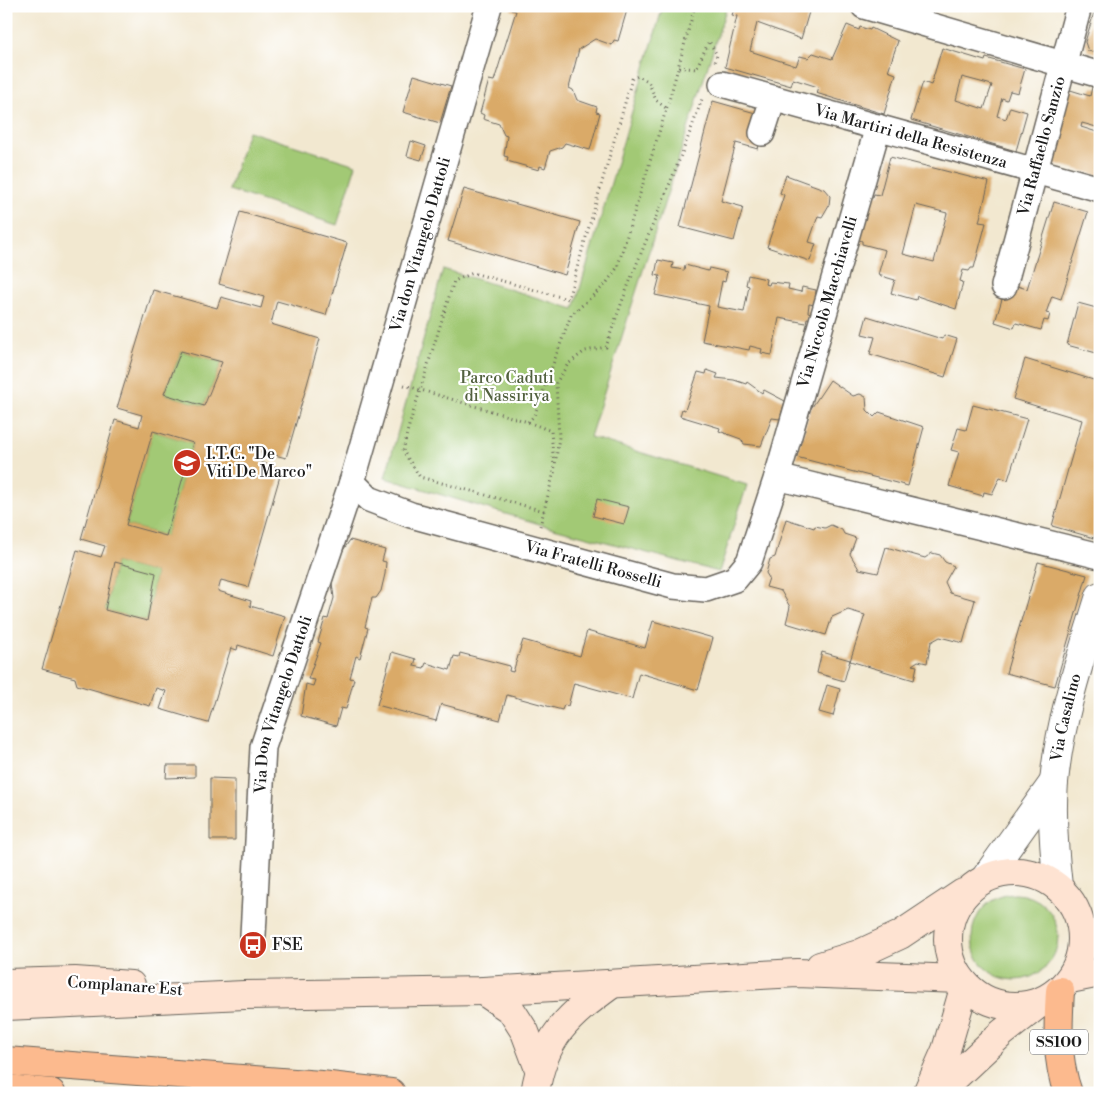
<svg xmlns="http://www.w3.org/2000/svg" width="1106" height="1099" font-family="'Libre Bodoni',serif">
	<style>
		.green { fill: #a2c974; stroke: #5f7248 }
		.building { fill: #daaa68; fill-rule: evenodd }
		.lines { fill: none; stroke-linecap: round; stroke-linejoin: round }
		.minor-casing { stroke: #67635b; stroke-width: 28 }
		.tertiary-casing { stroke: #67635b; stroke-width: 30 }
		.secondary-casing { stroke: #67635b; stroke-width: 30 }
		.trunk-casing { stroke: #67635b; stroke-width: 30 }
		.path { stroke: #67635b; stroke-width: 3; stroke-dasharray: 1 4; stroke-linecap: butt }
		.minor { stroke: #fff; stroke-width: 25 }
		.tertiary { stroke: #fff; stroke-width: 28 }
		.secondary { stroke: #fee3d2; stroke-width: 28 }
		.trunk { stroke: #fcba8e; stroke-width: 28 }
		.labels { text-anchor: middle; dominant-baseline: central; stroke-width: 4.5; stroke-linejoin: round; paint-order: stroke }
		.shield { fill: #fff; stroke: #606060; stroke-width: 1 }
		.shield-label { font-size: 15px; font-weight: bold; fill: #1c1c1c }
		.street-label { font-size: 16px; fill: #1c1c1c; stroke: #fff }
		.park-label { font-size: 16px; fill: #52613f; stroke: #fff }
		.poi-label { font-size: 16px; fill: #1c1c1c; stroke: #fff; text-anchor: start }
	</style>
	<rect width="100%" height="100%" fill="#fff"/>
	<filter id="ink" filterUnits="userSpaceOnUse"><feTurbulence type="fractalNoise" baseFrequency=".02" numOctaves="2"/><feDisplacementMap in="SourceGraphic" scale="10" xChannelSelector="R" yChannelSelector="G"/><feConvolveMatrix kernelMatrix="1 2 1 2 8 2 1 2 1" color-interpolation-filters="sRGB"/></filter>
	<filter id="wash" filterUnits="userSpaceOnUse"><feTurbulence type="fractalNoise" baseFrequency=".0096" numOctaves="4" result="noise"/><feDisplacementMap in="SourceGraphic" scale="20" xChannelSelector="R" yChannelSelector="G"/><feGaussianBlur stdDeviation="1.12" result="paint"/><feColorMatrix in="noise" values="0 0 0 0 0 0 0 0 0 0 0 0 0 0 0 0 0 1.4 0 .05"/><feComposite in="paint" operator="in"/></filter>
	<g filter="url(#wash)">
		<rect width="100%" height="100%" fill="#f2e8d0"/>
		<g class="green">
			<polygon points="663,6 727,6 590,437 747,485 719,572 546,526 385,478 443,269 574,309"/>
			<polygon points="248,131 356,165 337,225 229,190"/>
			<polygon points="181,351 222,362 204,406 164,394"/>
			<polygon points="153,431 193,443 166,536 126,525"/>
			<polygon points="115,562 156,573 147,621 105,610"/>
			<circle cx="1015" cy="937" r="43"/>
		</g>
		<g id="blocks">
			<g class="building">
				<polygon points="512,6 624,6 623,9 627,10 618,41 614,40 612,45 595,39 579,49 569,88 573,90 577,100 597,107 596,112 600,113 590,150 565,143 562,147 550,151 545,168 540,166 539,170 507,161 508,157 504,156 507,136 504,135 499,124 483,119 484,115 480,113 489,80 494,81 516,11 511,10"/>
				<polygon points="735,6 776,6 783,9 794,6 809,12 801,39 757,23 750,51 796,66 800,56 808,58 813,53 832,59 847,25 859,30 860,27 870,30 871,28 898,41 888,71 896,74 884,114 816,93 818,87 793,79 791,86 725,67 737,16 732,15"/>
				<polygon points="1100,6 1100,49 1097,48 1096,53 1088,51 1085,42 1094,13 1097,14"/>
				<path d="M942,48L985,61L986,58L1025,69L1018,93L1010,91L1007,100L1002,98L997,116L1006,119L1010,107L1027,112L1016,151L911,120L923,82L931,85ZM962,77L992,85L984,109L956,100Z"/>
				<polygon points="414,75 451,86 440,123 403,112"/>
				<polygon points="1092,87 1100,89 1100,128 1082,123 1081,127 1100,133 1100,176 1046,161 1067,89 1090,96"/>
				<polygon points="713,101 766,116 758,149 736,143 721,201 743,207 734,241 680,227"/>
				<polygon points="411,141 426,146 421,160 407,156"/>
				<path d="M890,157L989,182L979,222L986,223L974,268H971L969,271L963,270L960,281L963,282L956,309L917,296L916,300L891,293L895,280L878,275L885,250L862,244V241L857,239L868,197L873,198L874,194L880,195ZM916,205L947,213L934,262L903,254Z"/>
				<polygon points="786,175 824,189 830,196 829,205 822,217 818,216 809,242 816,244 810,261 767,247 784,195 780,193"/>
				<polygon points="464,189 580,222 565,275 448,241"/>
				<polygon points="1054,202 1088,212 1061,299 1052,296 1046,313 1050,314 1048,321 1044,320 1041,330 1016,323 1014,328 995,322 1007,283 1027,289"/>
				<path d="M240,212L347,243L326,315L277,301L271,324L320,339L286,458L260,451L257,461L282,469L248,587L221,580L218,591L251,601L250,606L285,616L273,656L238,645L237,650L231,648L208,723L160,709L166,691L156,688L150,706L77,685L75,678L42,669L77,550L101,557L105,546L81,539L115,420L139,427L142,415L117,408L153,290L217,308L221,297L261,308L264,297L219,284ZM181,351L222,362L204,406L164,394ZM153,431L193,443L166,536L126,525ZM115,562L156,573L147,621L105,610Z"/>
				<polygon points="658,260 673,263 672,268 684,270 685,265 708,271 709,268 727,272 725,282 722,281 717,307 744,312 749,286 746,285 748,275 766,279 765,284 769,285 770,282 789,284 788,289 801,292 802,287 816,290 815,305 809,304 808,312 813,314 812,319 807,318 806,323 779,318 772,355 761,353 762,349 750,346 749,350 702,341 709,306 655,295 660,276 655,275"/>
				<polygon points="1078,303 1100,309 1100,354 1067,345"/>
				<polygon points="867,316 942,339 944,335 957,339 945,377 870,354 875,337 862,334"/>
				<polygon points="1025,359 1100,382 1100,517 1094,538 1052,526 1082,420 1013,399"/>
				<polygon points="707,370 718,374 716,378 734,380 746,384 747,382 762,393 764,390 785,401 780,419 772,418 761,446 744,444 741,439 719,431 720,428 680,416 682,409 685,410 698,372 706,374"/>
				<polygon points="830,380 853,396 860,394 866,397 867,410 874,417 879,412 924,427 908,486 796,457 810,410"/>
				<polygon points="973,405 1027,419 1008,480 1000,477 992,494 984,492 983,496 949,486 959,452 951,450 958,428 966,430"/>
				<polygon points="597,499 629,507 624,524 593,516"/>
				<polygon points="786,519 814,528 815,526 825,528 831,525 842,530 844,534 856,538 850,554 859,569 878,573 886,547 925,558 932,553 940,555 945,562 954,566 945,582 950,593 975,600 963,643 940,637 931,642 927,663 918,661 912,665 917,666 914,680 850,661 865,615 848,610 832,617 826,635 786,623 790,607 781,591 766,587 769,578 766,573 770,559 775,557"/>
				<polygon points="350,540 385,550 382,561 386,562 385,574 381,591 376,598 372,598 365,627 368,628 360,658 356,656 350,678 354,679 346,709 341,708 336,726 301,716 306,684 313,686 315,680 308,679 321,643 318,642 325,618 328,619 334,598 332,583 342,552"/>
				<polygon points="1038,562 1087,575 1055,686 1006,673"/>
				<polygon points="653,621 713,638 698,690 639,673 632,699 574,683 568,706 564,705 562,710 507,695 500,720 441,704 436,721 377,705 392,652 416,659 414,666 424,668 426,663 450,670 454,656 459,657 460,653 510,666 509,671 513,672 523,640 580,656 587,631 645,648"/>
				<polygon points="822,652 850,660 844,681 817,673"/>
				<polygon points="827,685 840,689 833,716 819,712"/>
				<polygon points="167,765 195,765 195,777 166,778"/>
				<polygon points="210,778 235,779 235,840 210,840"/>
			</g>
		</g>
	</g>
	<g filter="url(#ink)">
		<use href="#blocks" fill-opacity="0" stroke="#67635b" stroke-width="1"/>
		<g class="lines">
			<defs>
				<g id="minor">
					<polyline points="864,6 1100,75"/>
					<path id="s1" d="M722,84L1100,189"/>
					<polyline points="762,133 773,99"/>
					<path id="s2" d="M1004,286L1079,6"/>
					<polyline points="777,477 1100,556"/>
					<path id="s3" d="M352,482L369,499L411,515L673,586L706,589L735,579L749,562L777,477L878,127"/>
					<path id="s4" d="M253,935L263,747L352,482L489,6"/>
				</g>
				<g id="tertiary">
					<polyline points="986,877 1054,782"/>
					<path id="s5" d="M1058,886C1054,851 1051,817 1054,782C1060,718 1081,657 1100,596"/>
				</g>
				<g id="secondary">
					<circle cx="1015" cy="939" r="67"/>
					<polyline points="820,966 859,954 900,935 963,893"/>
					<polyline points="1070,979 1100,973"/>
					<polyline points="6,983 75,981 131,985"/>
					<polyline points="483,991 511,1010 525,1032 539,1069"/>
					<polyline points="6,1006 244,995 483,991 797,973 960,979"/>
					<path d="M535,1093C544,1036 568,1016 612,984"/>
					<polyline points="927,1093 946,1050 965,985"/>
					<polyline points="938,1093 1002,1033 1040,1003"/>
				</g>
				<g id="trunk">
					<path d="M1060,991C1058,1025 1056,1060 1068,1093"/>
					<polyline points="6,1061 321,1085 391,1093"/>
					<polyline points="6,1089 51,1093"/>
				</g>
			</defs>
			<use href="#minor" class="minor-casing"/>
			<use href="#tertiary" class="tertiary-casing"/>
			<use href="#secondary" class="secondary-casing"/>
			<use href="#trunk" class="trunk-casing"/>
			<g class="path">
				<polyline points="679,67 696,69 709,41 717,55 715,62"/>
				<polyline points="404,385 528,422 551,431 554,466"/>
				<polyline points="528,422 534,416 571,315 605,285 617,268 670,97 695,6"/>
				<path d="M554,473L559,437L556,383L568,364L585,351L606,347C634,262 674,181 703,96"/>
				<polyline points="544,511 420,477 403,451 408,429 454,281 473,273 568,299 632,79 638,76 648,81 656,100 667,109"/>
				<polyline points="540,526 554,472"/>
			</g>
			<use href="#minor" class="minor"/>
			<use href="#tertiary" class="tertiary"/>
			<use href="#secondary" class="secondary"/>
			<use href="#trunk" class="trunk"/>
		</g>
	</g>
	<defs>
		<symbol id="university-disc" viewBox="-11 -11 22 22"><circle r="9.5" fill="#c8321e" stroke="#fff"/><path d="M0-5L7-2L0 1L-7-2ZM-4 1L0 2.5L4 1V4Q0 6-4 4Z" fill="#fff"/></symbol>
		<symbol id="bus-disc" viewBox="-11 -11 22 22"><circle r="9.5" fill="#c8321e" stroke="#fff"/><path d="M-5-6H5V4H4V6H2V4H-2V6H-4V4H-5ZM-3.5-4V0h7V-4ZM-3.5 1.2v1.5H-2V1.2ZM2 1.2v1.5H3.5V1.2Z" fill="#fff"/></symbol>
	</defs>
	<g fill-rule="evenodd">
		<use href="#university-disc" x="171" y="447" width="32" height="32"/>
		<use href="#bus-disc" x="237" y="929" width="32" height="32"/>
	</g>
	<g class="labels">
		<rect class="shield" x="1030" y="1029.5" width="58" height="25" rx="4"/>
		<g class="shield-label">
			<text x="1059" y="1042">SS100</text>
		</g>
		<g class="street-label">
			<text stroke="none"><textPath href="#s1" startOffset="196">Via Martiri della Resistenza</textPath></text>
			<text stroke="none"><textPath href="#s2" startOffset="145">Via Raffaello Sanzio</textPath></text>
			<text stroke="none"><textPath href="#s4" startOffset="715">Via don Vitangelo Dattoli</textPath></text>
			<text stroke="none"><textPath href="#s3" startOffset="698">Via Niccolò Macchiavelli</textPath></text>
			<text stroke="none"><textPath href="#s3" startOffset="258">Via Fratelli Rosselli</textPath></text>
			<text stroke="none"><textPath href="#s4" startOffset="234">Via Don Vitangelo Dattoli</textPath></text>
			<text stroke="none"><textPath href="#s5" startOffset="170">Via Casalino</textPath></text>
			<text transform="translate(125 986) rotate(4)">Complanare Est</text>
		</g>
		<g class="park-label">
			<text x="507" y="378">Parco Caduti<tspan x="507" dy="18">di Nassiriya</tspan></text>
		</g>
		<g class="poi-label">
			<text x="206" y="454">I.T.C. "De<tspan x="206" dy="18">Viti De Marco"</tspan></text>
			<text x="272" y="945">FSE</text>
		</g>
	</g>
	<rect width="1106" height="1099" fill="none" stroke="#fff" stroke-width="25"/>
</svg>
